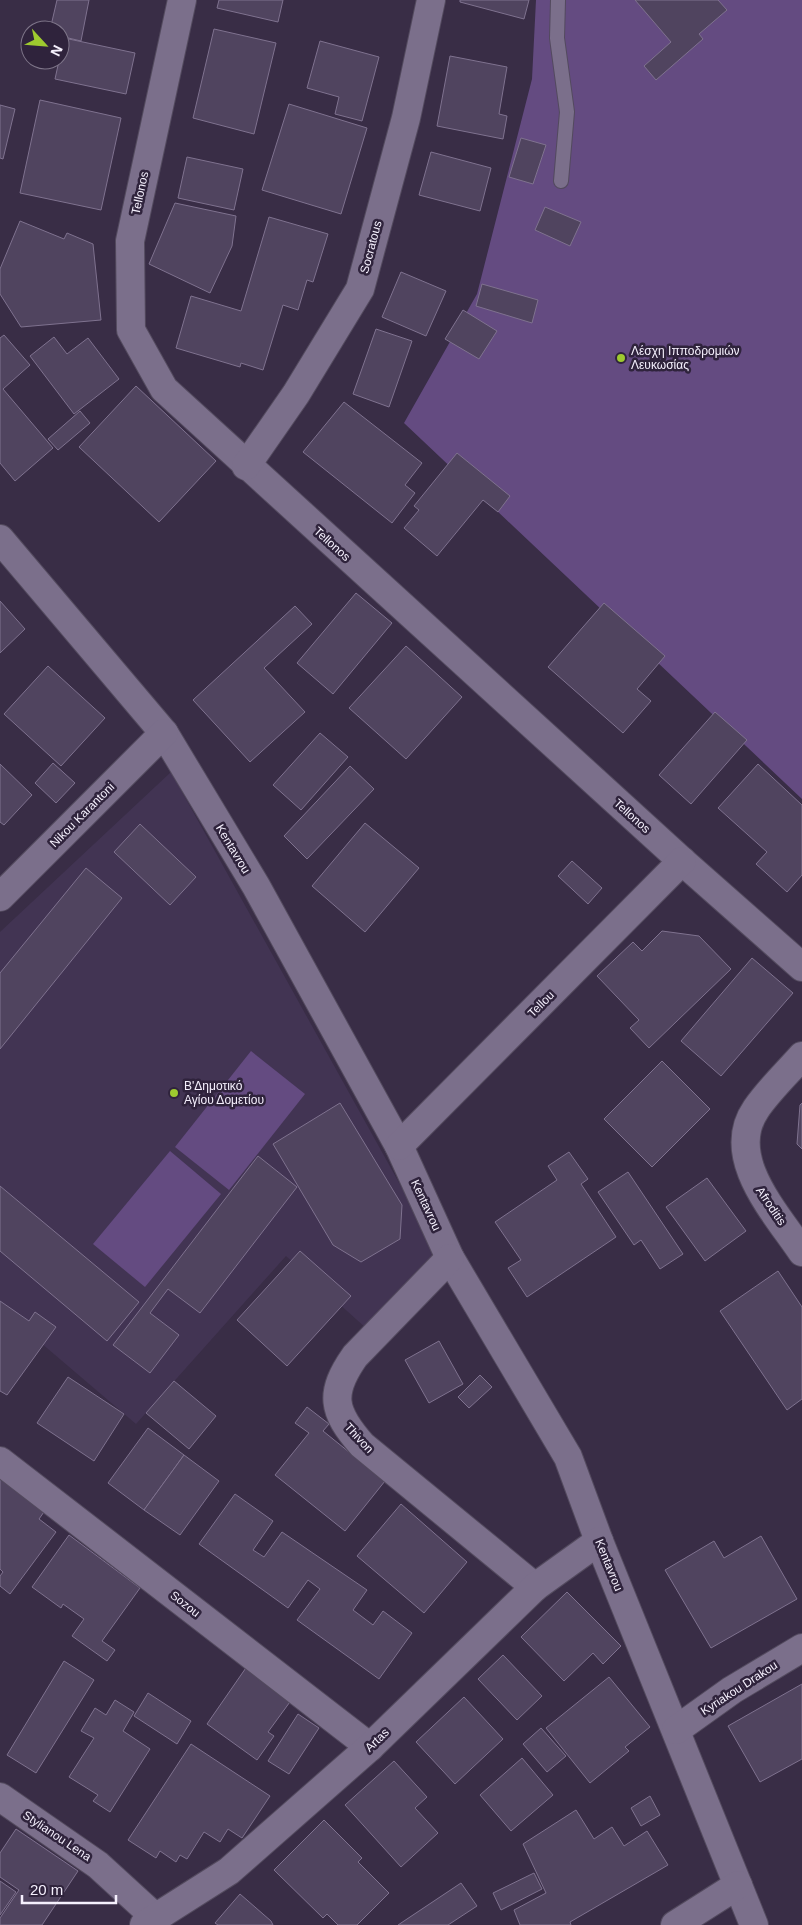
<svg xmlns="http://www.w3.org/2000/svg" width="802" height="1925" font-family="Arial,sans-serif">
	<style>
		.built { fill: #423453 }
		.grass { fill: #644b81 }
		.building { fill: #50445f; stroke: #7f728f }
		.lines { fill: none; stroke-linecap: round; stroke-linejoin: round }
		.lane-casing { stroke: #534a5e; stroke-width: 16 }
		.street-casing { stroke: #534a5e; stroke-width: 30 }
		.lane { stroke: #7b6f8b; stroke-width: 14 }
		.street { stroke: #7b6f8b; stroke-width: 28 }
		.poi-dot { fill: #9eca2f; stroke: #2f233c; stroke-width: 2 }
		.labels { text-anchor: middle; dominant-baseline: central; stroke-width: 5; stroke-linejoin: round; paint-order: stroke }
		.street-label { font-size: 12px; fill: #f5f0fd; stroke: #2f233c }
		.poi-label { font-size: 12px; fill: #f5f0fd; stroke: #2f233c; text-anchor: start }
	</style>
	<rect width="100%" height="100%" fill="#392d46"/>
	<polygon class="built" points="171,772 438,1253 367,1329 286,1256 136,1424 0,1308 0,932"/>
	<g class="grass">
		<polygon points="536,0 802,0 802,799 404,423 477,294 532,79"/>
		<polygon points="251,1051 305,1094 229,1190 175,1147"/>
		<polygon points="170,1151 221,1194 145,1287 93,1244"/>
	</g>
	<g class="building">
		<polygon points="57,0 89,0 81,41 60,36 60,30 50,30"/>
		<polygon points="219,0 283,0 278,22 217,8"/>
		<polygon points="460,0 529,0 524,19 460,2"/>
		<polygon points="635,0 718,0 727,10 699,34 703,39 656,80 644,66 671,42"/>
		<polygon points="214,29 276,43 254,134 193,118"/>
		<polygon points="64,38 135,53 126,94 55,79"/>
		<polygon points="320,41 379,57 362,121 335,114 339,97 307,88"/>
		<polygon points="450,56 507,67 499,114 507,116 503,139 437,126"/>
		<polygon points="40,100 121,118 101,210 20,193"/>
		<polygon points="289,104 367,128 341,214 262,190"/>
		<polygon points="0,105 15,109 3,159 0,158"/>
		<polygon points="521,138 546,145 533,184 509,177"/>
		<polygon points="431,152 491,168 480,211 419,195"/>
		<polygon points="187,157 243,169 234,210 178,198"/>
		<polygon points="175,203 236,216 232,246 210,293 149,264"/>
		<polygon points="545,207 581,222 570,246 535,230"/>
		<polygon points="269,217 328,234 313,282 307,280 298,310 283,305 263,370 241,363 240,367 176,348 191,296 241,311"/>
		<polygon points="20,221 64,239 67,233 93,244 101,320 21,327 0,294 0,269"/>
		<polygon points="401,272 446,291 426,336 382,317"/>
		<polygon points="482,284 538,300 532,323 476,306"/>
		<polygon points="463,310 497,331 479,359 445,339"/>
		<polygon points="376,329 412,341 389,407 353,394"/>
		<polygon points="4,335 30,365 3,389 53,448 15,481 0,463 0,338"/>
		<polygon points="54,337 67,354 88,338 119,379 74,414 30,356"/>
		<polygon points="136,386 216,461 159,522 79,447"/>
		<polygon points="344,402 422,463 405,485 415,493 392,523 303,452"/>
		<polygon points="80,411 90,423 58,450 48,439"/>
		<polygon points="457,453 510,496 498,512 483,500 437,556 404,528 419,510 414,506"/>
		<polygon points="356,593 392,623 333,694 297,663"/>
		<polygon points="0,601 25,629 0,653"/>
		<polygon points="604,603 665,656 637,689 651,701 623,733 548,667"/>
		<polygon points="295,606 312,624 264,668 305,712 250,762 193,700"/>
		<polygon points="406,646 462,697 406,759 349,708"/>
		<polygon points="48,666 105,718 61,766 4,714"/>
		<polygon points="715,712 747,740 691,804 659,775"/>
		<polygon points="320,733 348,757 301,810 273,785"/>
		<polygon points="53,763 75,783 56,803 35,783"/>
		<polygon points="0,764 32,795 4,825 0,822"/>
		<polygon points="758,764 802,805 802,875 787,892 756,864 767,852 718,808"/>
		<polygon points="350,766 374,789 307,859 284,836"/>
		<polygon points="365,823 419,868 365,932 312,886"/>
		<polygon points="140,824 196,877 170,905 114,852"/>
		<polygon points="572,861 602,888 588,904 558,876"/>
		<polygon points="86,868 122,898 0,1049 0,973"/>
		<polygon points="662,931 699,936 731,969 649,1048 630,1028 639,1020 597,976 633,942 642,951"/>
		<polygon points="752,958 793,993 721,1076 681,1041"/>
		<polygon points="662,1061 710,1109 652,1167 604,1119"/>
		<polygon points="340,1103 402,1205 400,1239 361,1262 333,1245 273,1144"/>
		<polygon points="802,1103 802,1149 797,1144 800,1105"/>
		<polygon points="569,1152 588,1179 581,1184 616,1237 527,1297 508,1268 521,1260 495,1222 557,1180 548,1166"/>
		<polygon points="258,1156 297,1187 200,1313 168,1289 150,1313 179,1335 150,1373 113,1345"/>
		<polygon points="628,1172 683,1254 660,1269 641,1240 634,1245 598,1192"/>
		<polygon points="707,1178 746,1231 705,1261 666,1207"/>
		<polygon points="0,1186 139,1302 107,1341 0,1251"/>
		<polygon points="300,1251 351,1296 287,1366 237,1320"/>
		<polygon points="778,1271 802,1307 802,1399 787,1410 720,1311"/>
		<polygon points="0,1301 29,1321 35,1312 56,1327 7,1395 0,1391"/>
		<polygon points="439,1341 463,1384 429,1403 405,1360"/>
		<polygon points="480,1375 492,1387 469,1408 458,1397"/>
		<polygon points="68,1377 124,1414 94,1461 37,1423"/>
		<polygon points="174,1381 216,1416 189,1449 146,1413"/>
		<polygon points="307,1407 329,1424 323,1431 385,1481 345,1531 275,1475 309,1433 295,1423"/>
		<polygon points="148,1428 184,1455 144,1510 108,1483"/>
		<polygon points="184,1455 219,1481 180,1535 144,1510"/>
		<polygon points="0,1476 46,1509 39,1519 56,1532 10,1594 0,1586 0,1576 3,1572 0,1569"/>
		<polygon points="235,1494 273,1521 253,1550 264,1557 282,1532 367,1590 353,1610 373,1625 383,1611 412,1633 379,1679 297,1620 320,1589 308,1580 288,1608 199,1544"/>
		<polygon points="401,1504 467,1562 424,1613 357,1556"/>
		<polygon points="69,1535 140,1588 102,1641 115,1650 107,1661 72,1636 84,1619 63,1604 61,1608 32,1587"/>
		<polygon points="761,1536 797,1599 711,1648 665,1570 714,1541 724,1558"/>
		<polygon points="567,1592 621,1646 603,1664 593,1653 564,1681 521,1637"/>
		<polygon points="503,1655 542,1696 517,1720 478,1679"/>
		<polygon points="64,1661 94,1680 36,1773 7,1755"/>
		<polygon points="250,1662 295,1695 268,1732 274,1736 257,1760 207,1724"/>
		<polygon points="609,1677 650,1727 625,1747 629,1751 590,1783 546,1728"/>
		<polygon points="802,1684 802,1759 760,1782 728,1726"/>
		<polygon points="148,1693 191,1721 177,1744 134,1716"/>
		<polygon points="464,1697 503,1739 455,1784 416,1742"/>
		<polygon points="115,1700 134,1712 123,1731 150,1749 110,1812 93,1801 98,1795 69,1777 94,1738 81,1731 95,1708 106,1715"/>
		<polygon points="298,1714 319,1728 289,1774 268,1761"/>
		<polygon points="541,1728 566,1756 547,1772 523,1744"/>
		<polygon points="191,1744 270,1796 242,1838 228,1829 220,1842 204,1832 187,1859 180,1855 176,1862 160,1851 156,1858 128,1840"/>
		<polygon points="522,1758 553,1795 511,1831 480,1795"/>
		<polygon points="394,1761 427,1797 415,1808 438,1833 401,1867 345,1805"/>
		<polygon points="650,1796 660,1815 641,1826 631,1808"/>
		<polygon points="576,1810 594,1839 612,1827 624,1846 647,1831 668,1865 570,1922 571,1925 520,1925 514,1910 546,1893 523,1844"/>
		<polygon points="324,1820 362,1858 358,1862 389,1893 357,1925 338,1925 327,1914 323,1918 274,1870"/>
		<polygon points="16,1829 78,1871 42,1925 0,1925 0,1918 19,1890 0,1877 0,1853"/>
		<polygon points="534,1873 542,1889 501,1910 493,1893"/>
		<polygon points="0,1881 16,1892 0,1915"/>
		<polygon points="461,1883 477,1906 448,1925 398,1925"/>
		<polygon points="240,1894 271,1921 273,1925 218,1925 215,1923"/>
	</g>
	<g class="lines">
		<defs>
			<polyline id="lane" points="558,0 557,38 567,112 561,181"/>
			<g id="street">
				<polyline points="182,0 130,241 131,330 164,389 682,861 802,967"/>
				<polyline points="246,466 296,394 360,289 406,118 431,0"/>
				<polyline points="0,539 164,733 256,886 399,1146 450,1258 568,1457 599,1541 754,1925"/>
				<polyline points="0,897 164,733"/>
				<path d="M802,1056C787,1073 769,1090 756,1109C723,1157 776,1213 802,1252"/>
				<polyline points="399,1146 682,861"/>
				<path d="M450,1258L355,1356C329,1393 332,1411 362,1445L535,1587"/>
				<polyline points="0,1461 370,1747"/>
				<polyline points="676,1730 732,1690 802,1648"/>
				<polyline points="0,1797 98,1865 156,1918"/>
				<polyline points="144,1925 229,1871 370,1747 535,1587 599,1541"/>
				<polyline points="675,1925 738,1885"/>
			</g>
		</defs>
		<use href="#lane" class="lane-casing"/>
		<use href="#street" class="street-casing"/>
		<use href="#lane" class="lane"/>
		<use href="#street" class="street"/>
	</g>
	<g class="poi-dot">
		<circle cx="621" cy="358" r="5"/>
		<circle cx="174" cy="1093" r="5"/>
	</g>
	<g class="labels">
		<g class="street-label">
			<text transform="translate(140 193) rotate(-78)">Tellonos</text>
			<text transform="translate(371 247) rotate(-75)">Socratous</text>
			<text transform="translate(332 544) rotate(42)">Tellonos</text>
			<text transform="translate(82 815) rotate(-45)">Nikou Karantoni</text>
			<text transform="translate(632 816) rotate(42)">Tellonos</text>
			<text transform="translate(233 849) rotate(59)">Kentavrou</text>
			<text transform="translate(541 1004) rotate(-45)">Tellou</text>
			<text transform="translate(426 1205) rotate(65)">Kentavrou</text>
			<text transform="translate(771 1206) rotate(56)">Afroditis</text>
			<text transform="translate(359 1438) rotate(47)">Thivon</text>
			<text transform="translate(609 1565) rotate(68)">Kentavrou</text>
			<text transform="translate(185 1604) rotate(38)">Sozou</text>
			<text transform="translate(739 1688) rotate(-33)">Kyriakou Drakou</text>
			<text transform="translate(377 1740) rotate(-44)">Artas</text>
			<text transform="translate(57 1836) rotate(34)">Stylianou Lena</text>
		</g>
		<g class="poi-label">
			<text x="631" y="351">Λέσχη Ιπποδρομιών<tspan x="631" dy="14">Λευκωσίας</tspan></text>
			<text x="184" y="1086">Β'Δημοτικό<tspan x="184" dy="14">Αγίου Δομετίου</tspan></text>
		</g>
	</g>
	<g transform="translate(45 45) rotate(116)"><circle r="24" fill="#2f233c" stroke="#7e7589"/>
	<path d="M0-4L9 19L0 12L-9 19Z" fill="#9eca2f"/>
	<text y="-8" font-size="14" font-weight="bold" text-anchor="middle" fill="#f5f0fd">N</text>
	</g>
	<path d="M22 1895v8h94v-8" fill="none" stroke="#f5f0fd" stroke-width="2.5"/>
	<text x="30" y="1895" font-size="15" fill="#f5f0fd" stroke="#2f233c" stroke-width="4" paint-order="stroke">20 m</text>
</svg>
